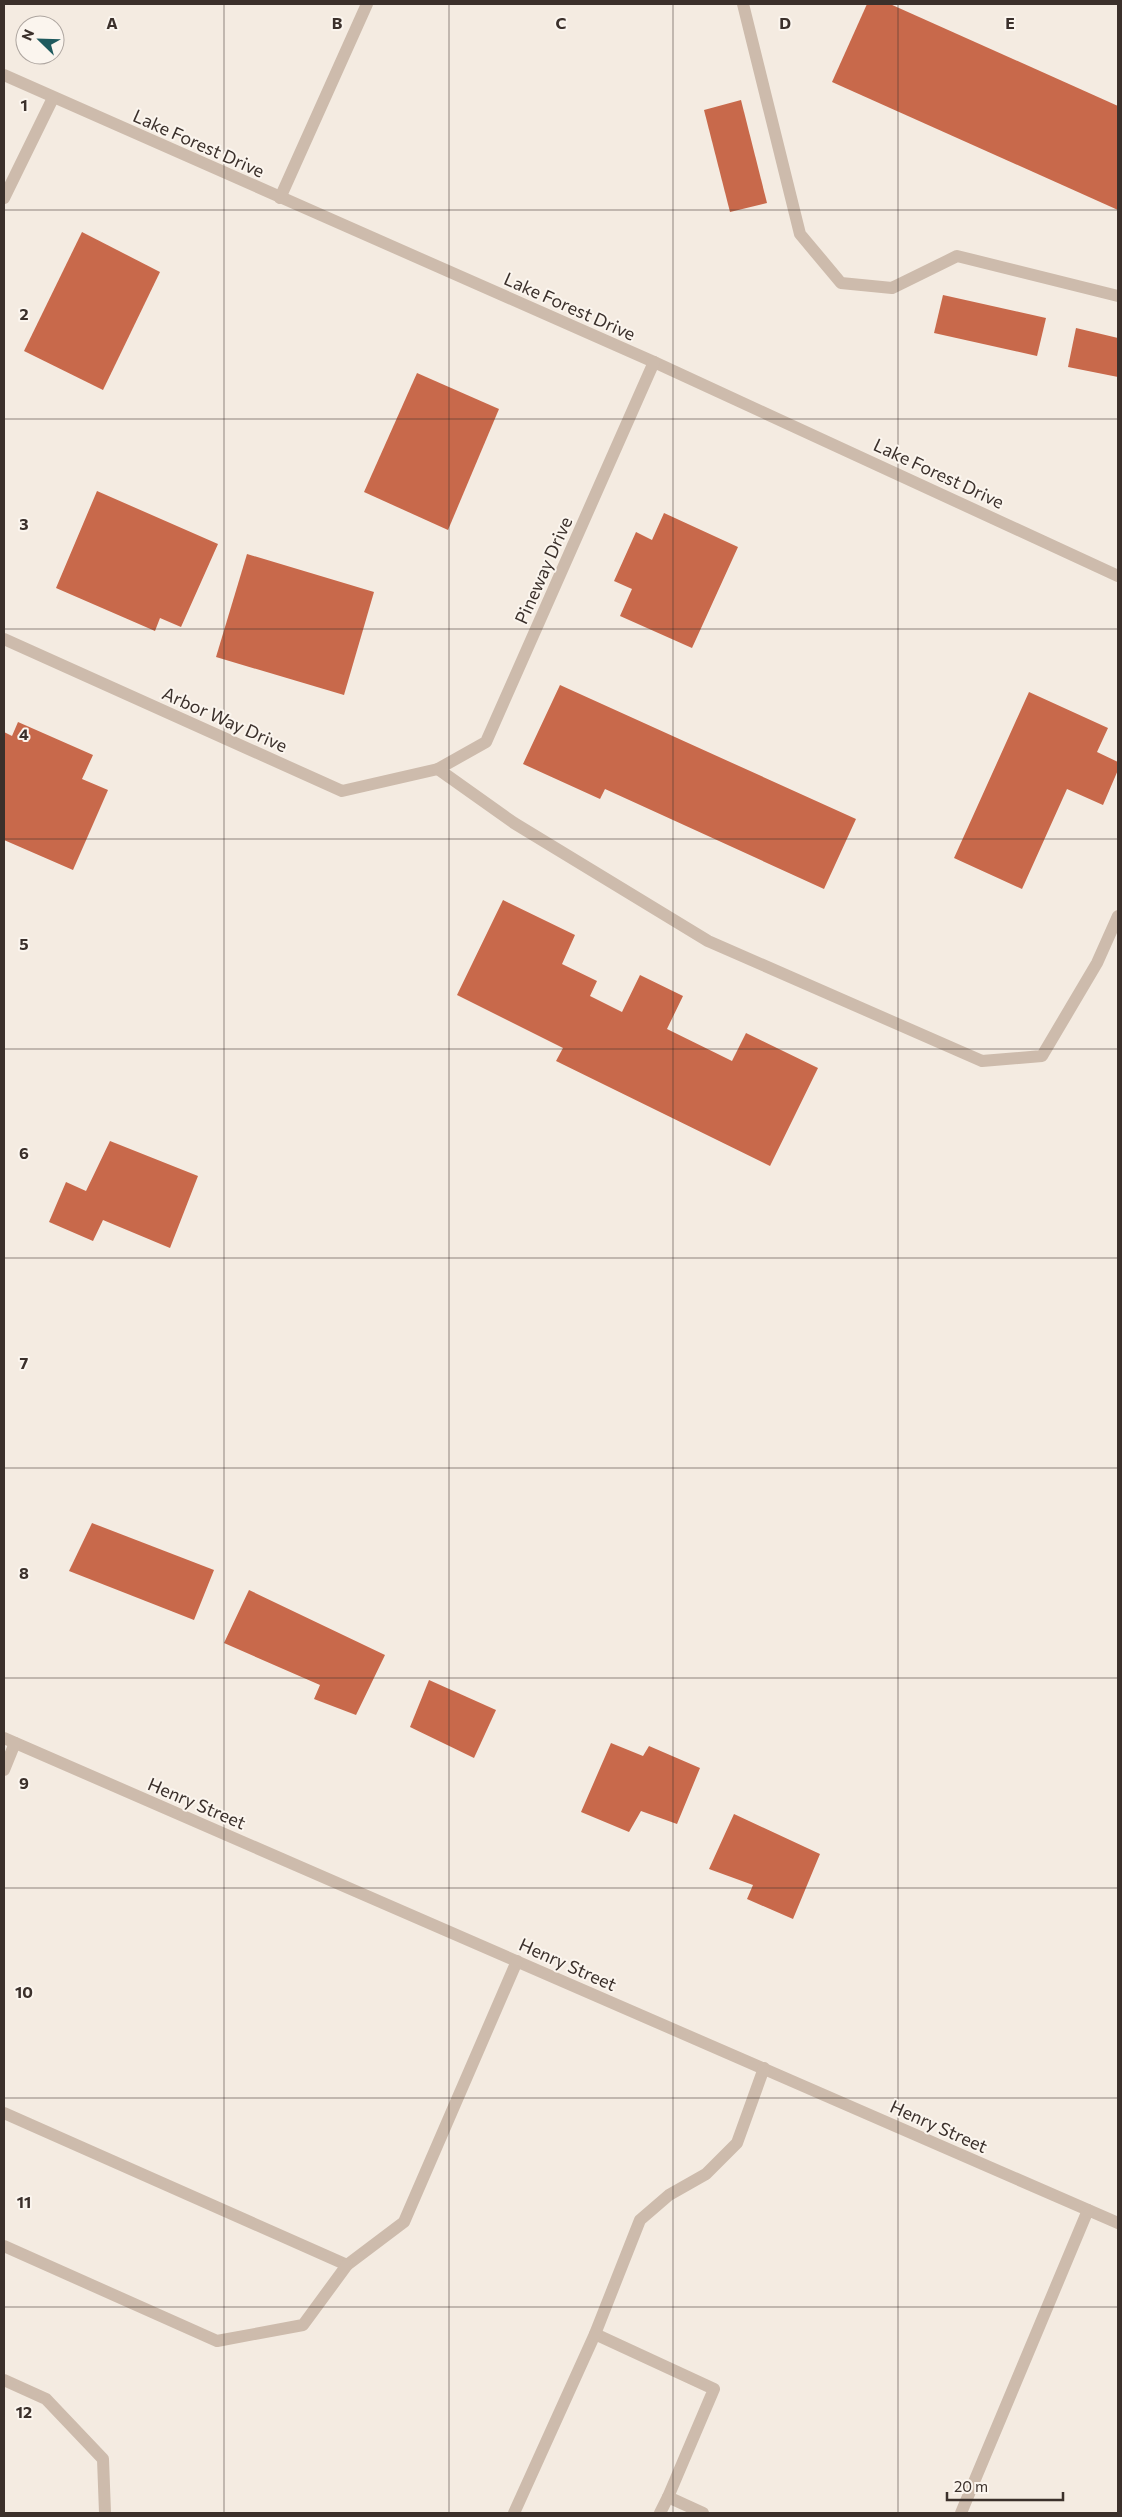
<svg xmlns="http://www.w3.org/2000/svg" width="1122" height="2517" font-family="Commissioner,sans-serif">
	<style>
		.building { fill: #c8694b }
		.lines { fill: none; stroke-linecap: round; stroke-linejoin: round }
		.minor { stroke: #cdbbac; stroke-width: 12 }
		.grid { fill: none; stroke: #3b302b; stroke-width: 1; stroke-opacity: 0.55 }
		.labels { text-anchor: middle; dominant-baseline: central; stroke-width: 4; stroke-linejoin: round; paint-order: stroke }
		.street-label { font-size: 18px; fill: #3b302b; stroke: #fbf5ee }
		.grid-label { font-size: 16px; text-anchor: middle; font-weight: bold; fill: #3b302b; stroke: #fbf5ee; stroke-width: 4; stroke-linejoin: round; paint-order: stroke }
	</style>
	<rect width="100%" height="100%" fill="#f4ebe1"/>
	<g class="building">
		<polygon points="867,4 890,4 1118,106 1118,210 832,82"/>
		<polygon points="741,100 767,203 730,212 704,110"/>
		<polygon points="82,232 160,272 103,390 24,351"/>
		<polygon points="943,295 1046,318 1037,356 934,333"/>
		<polygon points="1076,328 1118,338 1118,377 1068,367"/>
		<polygon points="417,373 499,409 448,530 364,492"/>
		<polygon points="97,491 218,544 181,627 160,618 155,631 56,588"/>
		<polygon points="664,513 738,547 692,648 620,616 632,589 614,581 636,532 652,540"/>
		<polygon points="247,554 374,592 344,695 216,657"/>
		<polygon points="560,685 856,819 824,889 605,789 600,799 523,764"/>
		<polygon points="1029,692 1108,728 1097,752 1118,762 1118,770 1103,805 1067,789 1022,889 954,858"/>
		<polygon points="18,722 93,755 82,779 108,790 73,870 4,840 4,732 12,736"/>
		<polygon points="503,900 575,935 562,964 597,981 590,996 622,1012 640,975 683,996 667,1029 732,1061 746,1033 818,1068 770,1166 556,1061 563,1048 457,995"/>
		<polygon points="110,1141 198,1176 170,1248 103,1220 93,1241 49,1222 66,1182 86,1191"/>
		<polygon points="92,1523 214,1570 194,1620 69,1571"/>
		<polygon points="249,1590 385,1655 356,1715 314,1699 320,1685 224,1643"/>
		<polygon points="429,1680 496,1710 474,1758 410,1727"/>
		<polygon points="611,1743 643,1756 649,1746 700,1768 677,1824 641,1811 629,1832 581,1812"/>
		<polygon points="734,1814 820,1854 793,1919 747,1899 753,1885 709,1869"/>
	</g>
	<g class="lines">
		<g class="minor">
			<polyline points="743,4 800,234 841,283 892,288 957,256 1118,296"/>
			<polyline points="4,75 654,362 1118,576"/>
			<polyline points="4,198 53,98"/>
			<polyline points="280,198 367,4"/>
			<polyline points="4,639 342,791 438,769 486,742 654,362"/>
			<polyline points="438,769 514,823 708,941 982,1061 1042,1056 1097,963 1118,916"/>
			<polyline points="4,1738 1118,2223"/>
			<polyline points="4,1770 15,1743"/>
			<polyline points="4,2113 347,2265 404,2222 517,1961"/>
			<polyline points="4,2246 217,2341 303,2325 347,2265"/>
			<polyline points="595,2334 714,2389 668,2497 703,2513"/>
			<polyline points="4,2380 46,2399 103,2459 105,2513"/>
			<polyline points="514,2513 595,2334 640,2220 669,2195 706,2174 737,2143 764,2068"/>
			<polyline points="660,2513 668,2497"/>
			<polyline points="961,2513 1088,2210"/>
		</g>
	</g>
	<path class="grid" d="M224,4V2513M449,4V2513M673,4V2513M898,4V2513M4,210H1118M4,419H1118M4,629H1118M4,839H1118M4,1049H1118M4,1258H1118M4,1468H1118M4,1678H1118M4,1888H1118M4,2098H1118M4,2307H1118"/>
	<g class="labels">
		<g class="street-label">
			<text transform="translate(199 143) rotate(24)">Lake Forest Drive</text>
			<text transform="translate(570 306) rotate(24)">Lake Forest Drive</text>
			<text transform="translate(939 473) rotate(25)">Lake Forest Drive</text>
			<text transform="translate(543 570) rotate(-66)">Pineway Drive</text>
			<text transform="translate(225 719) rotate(24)">Arbor Way Drive</text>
			<text transform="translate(197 1803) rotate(23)">Henry Street</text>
			<text transform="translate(568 1964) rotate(24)">Henry Street</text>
			<text transform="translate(939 2126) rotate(24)">Henry Street</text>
		</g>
	</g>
	<g class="grid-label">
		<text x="112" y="29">A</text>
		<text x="337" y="29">B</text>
		<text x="561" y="29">C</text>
		<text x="785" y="29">D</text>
		<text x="1010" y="29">E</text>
		<text x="24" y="111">1</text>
		<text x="24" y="320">2</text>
		<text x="24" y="530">3</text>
		<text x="24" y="740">4</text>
		<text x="24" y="950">5</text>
		<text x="24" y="1159">6</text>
		<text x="24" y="1369">7</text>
		<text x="24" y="1579">8</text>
		<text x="24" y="1789">9</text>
		<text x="24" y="1998">10</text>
		<text x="24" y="2208">11</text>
		<text x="24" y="2418">12</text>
	</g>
	<rect width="1122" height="2517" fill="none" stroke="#3b302b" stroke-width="10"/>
	<g transform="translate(40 40) rotate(293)"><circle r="24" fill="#fbf5ee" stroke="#aea6a0"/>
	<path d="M0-4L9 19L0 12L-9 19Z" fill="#1f5a5e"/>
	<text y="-8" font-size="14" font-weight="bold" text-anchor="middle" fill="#3b302b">N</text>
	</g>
	<path d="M947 2492v8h116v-8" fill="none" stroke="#3b302b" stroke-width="2.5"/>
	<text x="954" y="2492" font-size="15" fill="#3b302b" stroke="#fbf5ee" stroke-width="4" paint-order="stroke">20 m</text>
</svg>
